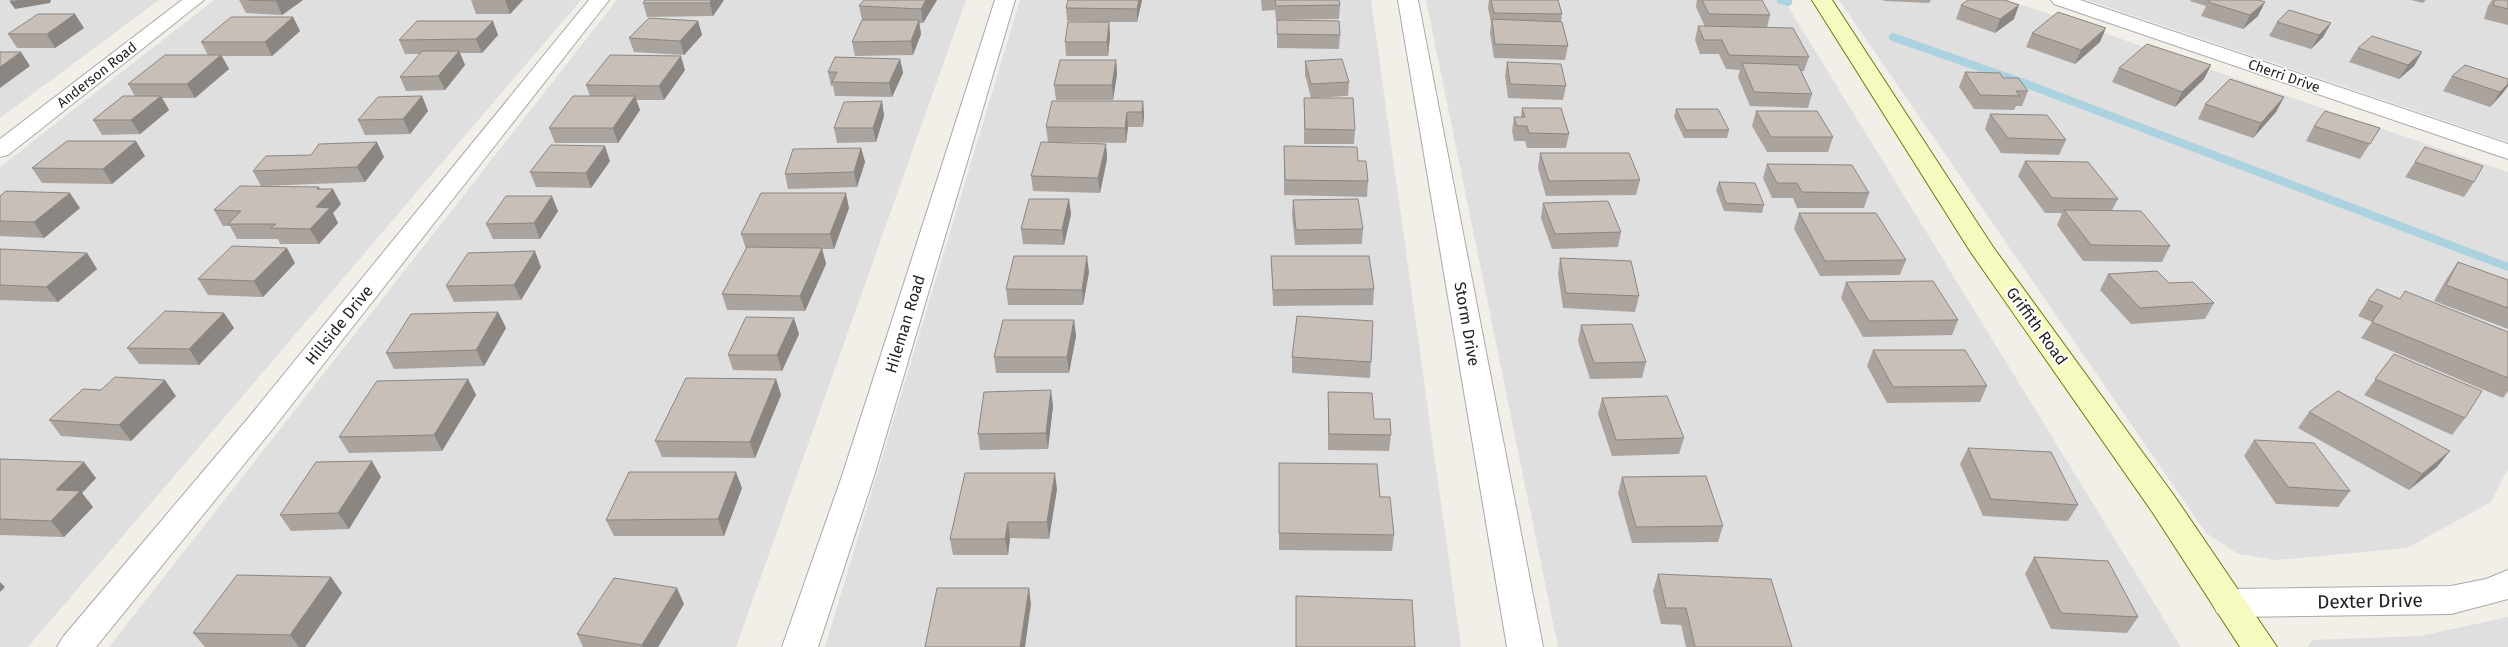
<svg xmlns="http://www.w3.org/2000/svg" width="2508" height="647" font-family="'Fira Sans',sans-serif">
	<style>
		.residential { fill: #e0dfdf }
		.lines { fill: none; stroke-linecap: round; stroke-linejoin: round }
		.stream { stroke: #aad3df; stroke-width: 8 }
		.street-casing { stroke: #a9a9a9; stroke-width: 2 }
		.secondary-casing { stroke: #707d05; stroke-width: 2 }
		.street { fill: #fff; fill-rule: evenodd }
		.secondary { fill: #f7fabf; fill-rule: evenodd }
		.wall { fill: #aba49e }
		.shaded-wall { fill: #8b8681 }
		.building { fill: #c7bfb8; stroke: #8b8681 }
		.labels { text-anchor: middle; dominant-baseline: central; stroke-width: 4; stroke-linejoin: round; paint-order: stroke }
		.far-street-label { font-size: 14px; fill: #222; stroke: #fff }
		.street-label { font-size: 16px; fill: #222; stroke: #fff }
		.near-street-label { font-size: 19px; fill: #222; stroke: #fff }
	</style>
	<rect width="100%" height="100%" fill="#f2efe9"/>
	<g class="residential">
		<polygon points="0,0 159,0 0,118"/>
		<polygon points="214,0 581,0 28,647 0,647 0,167"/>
		<polygon points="617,0 966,0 736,647 109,647"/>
		<polygon points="1020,0 1371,0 1461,647 825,647"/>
		<polygon points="1426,0 1784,0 2181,647 1558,647"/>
		<polygon points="1839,0 2008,0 2508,172 2508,469 2491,502 2407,548 2277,560 2238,554 2206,533"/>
		<polygon points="2087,0 2508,0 2508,142"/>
		<polygon points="2508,617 2508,647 2307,647 2313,640 2420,636"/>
	</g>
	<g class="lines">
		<g class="stream">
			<polyline points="1781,0 1788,2"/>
			<polyline points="1893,37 2024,83 2508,267"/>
		</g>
		<defs>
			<g id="street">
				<polygon points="182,0 204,0 8,155 0,157 0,139"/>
				<polygon points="589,0 609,0 271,431 96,647 57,647 63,637 249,417"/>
				<polygon points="995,0 1015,0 874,476 818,647 782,647 842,476"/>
				<polygon points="1398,0 1418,0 1543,647 1507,647"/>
				<polygon points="2051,0 2080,0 2508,144 2508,159 2054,4"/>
				<polygon points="2508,570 2508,599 2451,614 2229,617 2217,613 2212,603 2217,593 2229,589 2451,586 2486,579"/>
			</g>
			<polygon id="secondary" points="1812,0 1832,0 1993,247 2175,497 2277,647 2240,647 2153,513 1970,251"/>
		</defs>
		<use href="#street" class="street-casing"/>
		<use href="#secondary" class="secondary-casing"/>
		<use href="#street" class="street"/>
		<use href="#secondary" class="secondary"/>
	</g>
	<g class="wall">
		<polygon points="239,0 303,0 282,15 246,13"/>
		<polygon points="471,0 523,0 510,14 476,14"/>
		<polygon points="645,0 724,0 713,16 647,17 643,3"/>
		<polygon points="937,0 923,23 919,23 921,34 913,55 855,56 852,42 870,20 862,20 859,6"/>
		<polygon points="1142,0 1137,22 1109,22 1110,36 1108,56 1066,56 1065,42 1100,22 1067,21 1066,8"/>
		<polygon points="1261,0 1339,0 1340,5 1339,19 1276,20 1275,10 1262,11"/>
		<polygon points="1489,0 1558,0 1562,14 1561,22 1568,46 1565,60 1494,58 1490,33 1491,23 1488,8"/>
		<polygon points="1697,0 1762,0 1770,15 1767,28 1809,57 1804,71 1801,71 1812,94 1808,108 1750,106 1738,77 1740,70 1726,69 1719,54 1700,54 1695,40 1698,26 1705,27 1696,7"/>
		<polygon points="1883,0 1931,0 1929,3 1884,1"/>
		<polygon points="2191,0 2259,0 2258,16 2243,29 2201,16 2206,6 2190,1"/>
		<polygon points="2411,0 2426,0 2423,3"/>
		<polygon points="2492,0 2508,0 2508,25 2484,19 2488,6"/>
		<polygon points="1961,5 2014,19 1995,33 1956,19"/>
		<polygon points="293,17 300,31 272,56 222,56 229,69 195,98 162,98 169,110 140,134 102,135 93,120 135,96 128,84 208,55 201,42"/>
		<polygon points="1277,20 1340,35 1339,49 1277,48"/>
		<polygon points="698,21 702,35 684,55 634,52 629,38"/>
		<polygon points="2277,22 2331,23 2323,37 2311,49 2269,36"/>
		<polygon points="84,28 55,48 17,48 8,34"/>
		<polygon points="2032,33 2100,42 2075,64 2026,47"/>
		<polygon points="498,35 482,53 460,53 465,65 445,90 406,91 400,77 420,54 405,54 399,40"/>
		<polygon points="2358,48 2422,52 2414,66 2399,79 2349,62"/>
		<polygon points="900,59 903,73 892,97 835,96 833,86 831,86 828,72"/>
		<polygon points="1116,60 1117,74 1113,100 1056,100 1054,85"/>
		<polygon points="1305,61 1349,82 1348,96 1313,98 1355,130 1354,144 1304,144 1304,98 1311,98 1305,75"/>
		<polygon points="1507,62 1566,86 1563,100 1508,98 1505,76"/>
		<polygon points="2211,65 2204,79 2175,107 2112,82 2119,68"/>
		<polygon points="685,70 664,100 636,100 640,110 618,143 555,143 549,128 590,96 586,85"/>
		<polygon points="1965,72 2003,78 2028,91 2022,106 2016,106 2014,110 1974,109 1959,87"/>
		<polygon points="2452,76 2508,79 2508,86 2502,94 2490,107 2443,91"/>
		<polygon points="422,96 428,111 410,134 365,135 358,120"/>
		<polygon points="2284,97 2276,112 2253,138 2198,119 2205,104"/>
		<polygon points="882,101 884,116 876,142 837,143 834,128"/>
		<polygon points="1143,101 1144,115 1143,127 1128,127 1126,143 1048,142 1046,127"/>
		<polygon points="1522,108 1569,134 1566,148 1527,148 1525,141 1514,141 1512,131 1514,117 1521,117"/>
		<polygon points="1676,109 1729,130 1727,138 1684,138 1674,117"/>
		<polygon points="1756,111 1833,137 1828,152 1767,152 1752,126"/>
		<polygon points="1990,114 2066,140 2059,155 2001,153 1985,129"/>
		<polygon points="2314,126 2380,128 2360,159 2306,141"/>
		<polygon points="1106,144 1107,159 1100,193 1033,191 1031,176"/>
		<polygon points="1284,146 1358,161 1368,181 1367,197 1284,195"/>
		<polygon points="2425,147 2474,182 2464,197 2405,177"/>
		<polygon points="861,148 865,162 857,187 788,189 785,174"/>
		<polygon points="1540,153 1640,180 1636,195 1546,196 1538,168"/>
		<polygon points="145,156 112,184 42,183 32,168"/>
		<polygon points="384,157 365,182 263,186 320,189 341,204 333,213 338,223 319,244 280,244 278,239 237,239 230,226 223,226 214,210 261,186 253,171"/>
		<polygon points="610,161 591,188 536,187 530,172"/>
		<polygon points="2025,161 2118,199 2112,210 2170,246 2162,262 2083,261 2057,225 2062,213 2045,213 2018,176"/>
		<polygon points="1767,164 1869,193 1864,208 1797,208 1793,198 1772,198 1763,178"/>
		<polygon points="1719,182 1764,205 1762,213 1724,211 1716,190"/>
		<polygon points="0,196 80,208 44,238 0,236"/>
		<polygon points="1069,199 1071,214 1064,245 1023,244 1021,229"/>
		<polygon points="1293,200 1363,229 1362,244 1295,245 1292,215"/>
		<polygon points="1543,203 1621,232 1618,247 1552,249 1541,218"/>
		<polygon points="849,208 834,249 822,249 826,264 805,311 727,310 722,294 746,249 741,234"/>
		<polygon points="558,211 540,239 493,239 486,224"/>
		<polygon points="1799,213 1906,260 1900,275 1820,276 1794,229"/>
		<polygon points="0,249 87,253 97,269 58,302 0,300"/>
		<polygon points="1271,256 1374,289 1373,305 1273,306"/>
		<polygon points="1560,258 1639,296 1635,312 1563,308 1558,274"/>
		<polygon points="2458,262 2508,280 2508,329 2434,301 2447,278"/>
		<polygon points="295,263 263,297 208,295 198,279"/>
		<polygon points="541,267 521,300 454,302 446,286"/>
		<polygon points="1089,272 1083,305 1008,305 1006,289"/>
		<polygon points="2108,274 2214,303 2205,319 2131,324 2100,290"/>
		<polygon points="1846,282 1958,320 1952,335 1863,337 1841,298"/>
		<polygon points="2400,299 2508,332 2508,391 2503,398 2361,338 2372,322 2358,316 2368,300"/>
		<polygon points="498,312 506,328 484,366 394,369 386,353"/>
		<polygon points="224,313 234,328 199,365 139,364 127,348"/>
		<polygon points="1074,320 1076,336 1069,373 996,373 994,357"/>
		<polygon points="1373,321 1370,378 1292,373 1292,357"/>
		<polygon points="1581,325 1646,362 1642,378 1590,379 1578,341"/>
		<polygon points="799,334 782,371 733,370 728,355"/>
		<polygon points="1873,350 1987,386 1980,402 1887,403 1867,366"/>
		<polygon points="2394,354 2465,418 2452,435 2364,395"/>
		<polygon points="468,379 476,395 442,451 349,453 339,437"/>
		<polygon points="776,379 781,395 755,458 662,457 655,441"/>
		<polygon points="1328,392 1374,419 1391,435 1389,451 1328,450"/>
		<polygon points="176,396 131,441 61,436 49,420"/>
		<polygon points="1602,398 1684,438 1679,454 1612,456 1598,414"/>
		<polygon points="1053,406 1048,449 980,450 978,434"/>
		<polygon points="2309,412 2437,467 2409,490 2298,428"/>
		<polygon points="2254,440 2350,491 2338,507 2276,504 2244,456"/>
		<polygon points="1968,448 2078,505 2068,521 1983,516 1960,464"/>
		<polygon points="0,459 96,478 82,493 93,507 64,537 0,535"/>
		<polygon points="1279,463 1380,497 1394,535 1392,551 1279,550"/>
		<polygon points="381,477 349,529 291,531 280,515"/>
		<polygon points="1622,477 1723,526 1718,542 1632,543 1618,493"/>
		<polygon points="742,488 724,536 614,536 606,520"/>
		<polygon points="1057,489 1049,539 1010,538 1008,555 953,555 950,539"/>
		<polygon points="2034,557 2138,617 2127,633 2051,629 2025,574"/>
		<polygon points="1658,574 1792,647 1686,647 1681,625 1661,624 1653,591"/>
		<polygon points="331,577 342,593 305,647 205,647 193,633"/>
		<polygon points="684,604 658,647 583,647 577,634"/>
	</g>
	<g class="shaded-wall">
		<polygon points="22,0 51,0 50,3 15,9 10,2"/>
		<polygon points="277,0 303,0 282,15 276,1"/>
		<polygon points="505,0 523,0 510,14"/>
		<polygon points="711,0 724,0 713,16 710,3"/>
		<polygon points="926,0 937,0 923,23 921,9"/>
		<polygon points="1139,0 1142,0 1137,22 1137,9"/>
		<polygon points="2265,2 2258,16 2243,29 2250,15"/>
		<polygon points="2019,5 2014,19 1995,33 2000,19"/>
		<polygon points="75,14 84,28 55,48 47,34"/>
		<polygon points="293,17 300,31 272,56 265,42"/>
		<polygon points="919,20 921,34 913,55 911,41"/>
		<polygon points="493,21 498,35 482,53 476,39"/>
		<polygon points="698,21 702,35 684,55 680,41"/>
		<polygon points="1109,22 1110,36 1108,56 1107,42"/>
		<polygon points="2331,23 2323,37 2311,49 2319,35"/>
		<polygon points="2106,28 2100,42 2075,64 2081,50"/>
		<polygon points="459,51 465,65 445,90 438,76"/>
		<polygon points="21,52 30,66 0,88 0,67"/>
		<polygon points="2422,52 2414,66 2399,79 2408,65"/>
		<polygon points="221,55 229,69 195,98 187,84"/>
		<polygon points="681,56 685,70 664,100 659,86"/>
		<polygon points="900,59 903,73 892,97 889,83"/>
		<polygon points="1116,60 1117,74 1113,100 1112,85"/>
		<polygon points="2211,65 2204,79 2175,107 2182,92"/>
		<polygon points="2508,84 2508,86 2502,94 2490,107 2500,92"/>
		<polygon points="161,96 169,110 140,134 131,120"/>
		<polygon points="422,96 428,111 410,134 403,119"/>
		<polygon points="635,96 640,110 618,143 613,128"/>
		<polygon points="2284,97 2276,112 2253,138 2261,123"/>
		<polygon points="882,101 884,116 876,142 873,128"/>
		<polygon points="1143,101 1144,115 1143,127 1142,112"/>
		<polygon points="1127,112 1128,127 1126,143 1125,128"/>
		<polygon points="136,141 145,156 112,184 103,169"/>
		<polygon points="377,142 384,157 365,182 357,167"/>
		<polygon points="1106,144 1107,159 1100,193 1098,178"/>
		<polygon points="605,146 610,161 591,188 586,173"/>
		<polygon points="861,148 865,162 857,187 854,172"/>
		<polygon points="319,187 325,198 333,189 341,204 333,213 338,223 319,244 310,229 317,189"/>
		<polygon points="70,193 80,208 44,238 34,222"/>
		<polygon points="846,193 849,208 834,249 830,234"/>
		<polygon points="552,196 558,211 540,239 534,223"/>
		<polygon points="1069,199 1071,214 1064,245 1062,230"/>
		<polygon points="287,248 295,263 263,297 254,281"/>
		<polygon points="822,248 826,264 805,311 800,296"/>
		<polygon points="535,251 541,267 521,300 514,285"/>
		<polygon points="87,253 97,269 58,302 46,287"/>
		<polygon points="1087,256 1089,272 1083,305 1082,290"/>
		<polygon points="498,312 506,328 484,366 476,350"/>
		<polygon points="224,313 234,328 199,365 189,349"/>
		<polygon points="794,318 799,334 782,371 777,355"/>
		<polygon points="1074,320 1076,336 1069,373 1067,357"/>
		<polygon points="468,379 476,395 442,451 434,435"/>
		<polygon points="776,379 781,395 755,458 750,442"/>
		<polygon points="165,380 176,396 131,441 119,425"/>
		<polygon points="1051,390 1053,406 1048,449 1046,433"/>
		<polygon points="2450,451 2437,467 2409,490 2422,474"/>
		<polygon points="372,461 381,477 349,529 338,513"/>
		<polygon points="84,462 96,478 82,493 93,507 64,537 51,521 56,490"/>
		<polygon points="736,472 742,488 724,536 718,519"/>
		<polygon points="1055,473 1057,489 1049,539 1047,522"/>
		<polygon points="1008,522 1010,538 1008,555 1005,539"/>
		<polygon points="331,577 342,593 305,647 299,647 290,635"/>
		<polygon points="0,582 5,587 0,592"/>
		<polygon points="677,588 684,604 658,647 643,647 642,645"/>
		<polygon points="1029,588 1031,604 1025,647 1020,647"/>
	</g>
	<g class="building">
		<polygon points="11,0 22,0 10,2"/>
		<polygon points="249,0 277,0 276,1"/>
		<polygon points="645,0 711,0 710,3 643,3"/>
		<polygon points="864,0 926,0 921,9 859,6"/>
		<polygon points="1068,0 1139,0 1137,9 1066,8"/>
		<polygon points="1275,0 1339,0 1340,5 1276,6"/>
		<polygon points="1491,0 1558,0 1562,14 1494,13"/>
		<polygon points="1702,0 1762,0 1770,15 1709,14"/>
		<polygon points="1968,0 2004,0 2019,5 2000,19 1961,5"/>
		<polygon points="2210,0 2259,0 2265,2 2250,15 2208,2"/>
		<polygon points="2495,0 2508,0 2508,9 2493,5"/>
		<polygon points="2289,10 2331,23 2319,35 2277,22"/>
		<polygon points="2058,12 2106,28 2081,50 2032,33"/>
		<polygon points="38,14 75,14 47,34 8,34"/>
		<polygon points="231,17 293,17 265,42 201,42"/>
		<polygon points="649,18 698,21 680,41 629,38"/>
		<polygon points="1492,19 1562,22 1568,46 1495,44"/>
		<polygon points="862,20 919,20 911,41 852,42"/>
		<polygon points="1277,20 1339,21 1340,35 1277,34"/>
		<polygon points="417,21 493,21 476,39 399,40"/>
		<polygon points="1068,22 1109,22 1107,42 1065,42"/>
		<polygon points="1698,26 1793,28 1809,57 1729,55 1722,40 1704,40"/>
		<polygon points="2372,36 2422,52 2408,65 2358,48"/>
		<polygon points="2147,44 2211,65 2182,92 2119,68"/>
		<polygon points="422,51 459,51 438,76 400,77"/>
		<polygon points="0,52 21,52 0,67"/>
		<polygon points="165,55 221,55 187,84 128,84"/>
		<polygon points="610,55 681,56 659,86 586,85"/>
		<polygon points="835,57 900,59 889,83 832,82 837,72 828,72"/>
		<polygon points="1342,59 1349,82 1311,84 1305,61"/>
		<polygon points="1060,60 1116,60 1112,85 1054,85"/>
		<polygon points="1507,62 1561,64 1566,86 1510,84"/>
		<polygon points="1742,63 1798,65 1812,94 1754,92"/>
		<polygon points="2465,65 2508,79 2508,84 2500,92 2452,76"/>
		<polygon points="1965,72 2000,73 2003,78 2018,78 2028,91 2016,91 2020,96 1980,95"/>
		<polygon points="2230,79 2284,97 2261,123 2205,104"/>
		<polygon points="123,96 161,96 131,120 93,120"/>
		<polygon points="422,96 403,119 358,120 378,97"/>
		<polygon points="573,96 635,96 613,128 549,128"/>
		<polygon points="1304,98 1353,98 1355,130 1305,129"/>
		<polygon points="882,101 873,128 834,128 844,102"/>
		<polygon points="1052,101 1143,101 1142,112 1127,112 1125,128 1046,127"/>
		<polygon points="1522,108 1561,108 1569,134 1529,133 1527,126 1517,126 1514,117 1525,117"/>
		<polygon points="1676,109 1718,109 1729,130 1686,130"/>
		<polygon points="1756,111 1817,111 1833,137 1771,137"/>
		<polygon points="2325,111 2380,128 2370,144 2314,126"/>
		<polygon points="1990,114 2047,115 2066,140 2008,138"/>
		<polygon points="67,141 136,141 103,169 32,168"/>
		<polygon points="377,142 357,167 253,171 266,156 311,155 319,144"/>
		<polygon points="1041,142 1106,144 1098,178 1031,176"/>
		<polygon points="551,145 605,146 586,173 530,172"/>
		<polygon points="1284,146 1357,147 1358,161 1366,161 1368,181 1285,180"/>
		<polygon points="2425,147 2483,166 2474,182 2415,162"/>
		<polygon points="861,148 854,172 785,174 793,149"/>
		<polygon points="1540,153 1629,153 1640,180 1549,181"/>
		<polygon points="2025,161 2088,162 2118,199 2052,198"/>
		<polygon points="1767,164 1852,165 1869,193 1802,192 1797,183 1777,183"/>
		<polygon points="1719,182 1755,183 1764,205 1726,203"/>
		<polygon points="240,186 319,187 317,189 333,189 316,207 330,208 310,229 271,228 276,224 228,224 241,211 214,210"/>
		<polygon points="6,191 70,193 34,222 0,221 0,196"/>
		<polygon points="761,193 846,193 830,234 741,234"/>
		<polygon points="506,196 552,196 534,223 486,224"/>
		<polygon points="1029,199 1069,199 1062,230 1021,229"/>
		<polygon points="1358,199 1363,229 1296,230 1293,200"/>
		<polygon points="1608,201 1621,232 1555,234 1543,203"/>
		<polygon points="2064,210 2141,211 2170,246 2091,245"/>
		<polygon points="1799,213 1876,213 1906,260 1825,261"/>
		<polygon points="232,246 287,248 254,281 198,279"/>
		<polygon points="747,247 822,248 800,296 722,294"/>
		<polygon points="0,249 87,253 46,287 0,285"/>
		<polygon points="535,251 514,285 446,286 468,253"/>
		<polygon points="1014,256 1087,256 1082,290 1006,289"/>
		<polygon points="1271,256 1369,256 1374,289 1273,290"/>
		<polygon points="1560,258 1631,261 1639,296 1566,293"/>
		<polygon points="2458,262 2508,280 2508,308 2446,285"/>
		<polygon points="2157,271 2169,283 2193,282 2214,303 2140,308 2108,274"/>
		<polygon points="1933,281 1958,320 1869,321 1846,282"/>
		<polygon points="2377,289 2400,299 2405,291 2508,332 2508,378 2372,322 2383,306 2368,300"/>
		<polygon points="165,311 224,313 189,349 127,348"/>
		<polygon points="498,312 476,350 386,353 411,314"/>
		<polygon points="1297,316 1373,321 1371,362 1292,357"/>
		<polygon points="746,317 794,318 777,355 728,355"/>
		<polygon points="1003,320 1074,320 1067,357 994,357"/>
		<polygon points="1632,324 1646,362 1594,363 1581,325"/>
		<polygon points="1873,350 1965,350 1987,386 1893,387"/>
		<polygon points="2394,354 2482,391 2465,418 2375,379"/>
		<polygon points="115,377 165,380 119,425 49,420 83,389 101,390"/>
		<polygon points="686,378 776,379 750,442 655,441"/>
		<polygon points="468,379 434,435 339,437 377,381"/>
		<polygon points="1051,390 1046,433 978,434 984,392"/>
		<polygon points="2338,391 2450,451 2422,474 2309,412"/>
		<polygon points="1328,392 1372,393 1374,419 1390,419 1391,435 1329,434"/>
		<polygon points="1667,396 1684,438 1616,440 1602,398"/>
		<polygon points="2254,440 2314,443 2350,491 2288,487"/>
		<polygon points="1968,448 2051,452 2078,505 1991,499"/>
		<polygon points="0,459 1,459 84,462 56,490 80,491 51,521 0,519"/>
		<polygon points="372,461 338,513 280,515 316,462"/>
		<polygon points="1279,463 1377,464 1380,497 1390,497 1394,535 1279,533"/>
		<polygon points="629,472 736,472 718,519 606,520"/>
		<polygon points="965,473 1055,473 1047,522 1008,522 1005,539 950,539"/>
		<polygon points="1706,476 1723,526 1636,527 1622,477"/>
		<polygon points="2034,557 2108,561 2138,617 2061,613"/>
		<polygon points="1658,574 1771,579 1792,647 1695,647 1686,608 1666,608"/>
		<polygon points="237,575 331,577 290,635 193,633"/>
		<polygon points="614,578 677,588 642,645 577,634"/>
		<polygon points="937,588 1029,588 1020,647 925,647"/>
		<polygon points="1296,596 1412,600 1415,647 1296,647"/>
	</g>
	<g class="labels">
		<g class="far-street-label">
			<text transform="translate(97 75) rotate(-38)">Anderson Road</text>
			<text transform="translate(2284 76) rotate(19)">Cherri Drive</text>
		</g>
		<g class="street-label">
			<text transform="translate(905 324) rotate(-73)">Hileman Road</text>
			<text transform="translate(1467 324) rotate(80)">Storm Drive</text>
			<text transform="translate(339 325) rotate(-51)">Hillside Drive</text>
			<text transform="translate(2037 326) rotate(54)">Griffith Road</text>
		</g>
		<g class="near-street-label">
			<text transform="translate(2370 601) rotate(-1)">Dexter Drive</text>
		</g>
	</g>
</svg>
